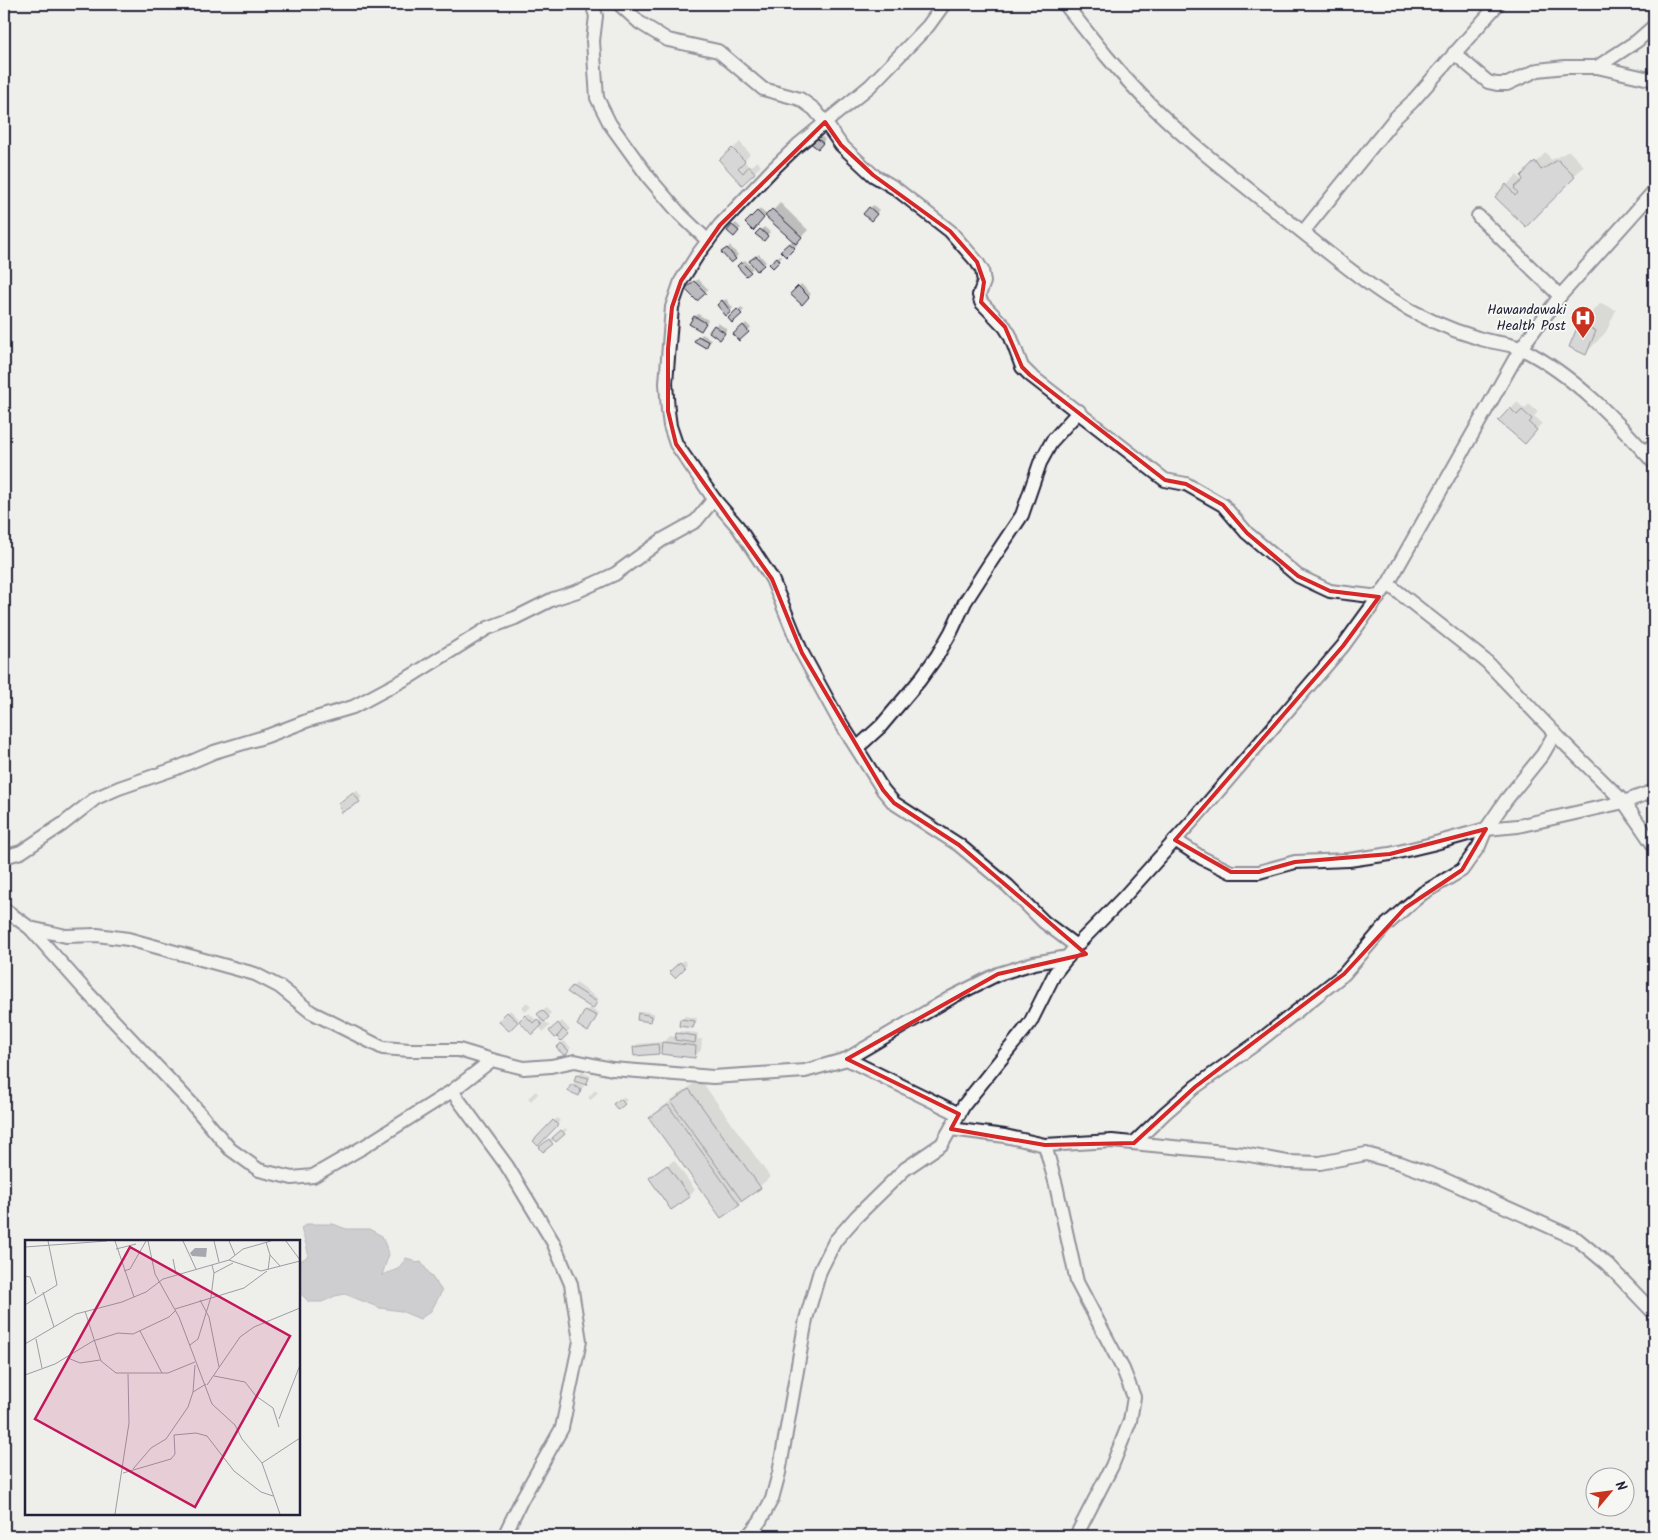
<svg xmlns="http://www.w3.org/2000/svg" width="1658" height="1540" font-family="Kalam,sans-serif">
	<style>
		.water { fill: #a7a7af; stroke: #727281 }
		.shadow { fill: #0003 }
		.building { fill: #bbbbbf; stroke: #22223b }
		.lines { fill: none; stroke-linecap: round; stroke-linejoin: round }
		.street-casing { stroke: #22223b; stroke-width: 16 }
		.street { stroke: #f6f6f2; stroke-width: 12 }
		.marked { fill: none; stroke: #d62828; stroke-width: 4; stroke-linejoin: round }
		.labels { text-anchor: middle; dominant-baseline: central; stroke-width: 4; stroke-linejoin: round; paint-order: stroke }
		.poi-label { font-size: 14px; fill: #22223b; stroke: #f6f6f2; text-anchor: end }
		.inset-road { fill: none; stroke: #9c9ca5; stroke-width: 1 }
		.view { fill: #c2185b; fill-opacity: 0.15; stroke: #c2185b; stroke-width: 2.5 }
		.inset-edge { fill: none; stroke: #22223b; stroke-width: 2.5 }
	</style>
	<rect width="100%" height="100%" fill="#eeeeeb"/>
	<filter id="ink" filterUnits="userSpaceOnUse"><feTurbulence type="fractalNoise" baseFrequency=".02" numOctaves="2"/><feDisplacementMap in="SourceGraphic" scale="10" xChannelSelector="R" yChannelSelector="G"/><feConvolveMatrix kernelMatrix="1 2 1 2 8 2 1 2 1" color-interpolation-filters="sRGB"/></filter>
	<g filter="url(#ink)">
		<path class="water" d="M307,1224H333L346,1229H369L382,1236L389,1254L382,1275L398,1269L406,1258L413,1260L416,1263L421,1262L442,1291L431,1311L420,1319L401,1311L380,1308L345,1294L335,1296L322,1302H309L299,1292V1262L308,1256C308,1246 303,1238 301,1228Z"/>
		<g class="shadow">
			<polygon points="818,134 825,139 821,145 811,142"/>
			<polygon points="740,142 750,154 744,161 750,167 757,161 761,166 742,183 721,160"/>
			<polygon points="1569,151 1584,166 1526,225 1507,185 1517,175 1522,181 1524,179 1523,176 1546,152 1551,160"/>
			<polygon points="780,203 808,230 795,243 797,245 786,255 782,251 793,240 766,215 753,229 747,223 760,209 768,216"/>
			<polygon points="873,205 879,210 871,219 865,214"/>
			<polygon points="736,223 741,228 734,235 729,230"/>
			<polygon points="764,227 770,232 764,240 757,234"/>
			<polygon points="730,246 738,255 731,262 723,252"/>
			<polygon points="759,254 766,262 758,269 751,261"/>
			<polygon points="780,255 782,257 773,266 770,264"/>
			<polygon points="745,260 753,268 746,274 739,266"/>
			<polygon points="698,279 708,289 697,300 687,289"/>
			<polygon points="801,284 811,294 802,303 792,294"/>
			<polygon points="726,299 733,308 726,315 721,302"/>
			<polygon points="1601,303 1616,310 1606,332 1586,353 1580,324"/>
			<polygon points="741,307 744,310 732,321 729,318"/>
			<polygon points="698,314 708,320 703,326 695,317"/>
			<polygon points="718,323 727,329 723,335 711,331"/>
			<polygon points="746,323 751,328 739,339 735,334"/>
			<polygon points="702,334 711,339 705,347 696,341"/>
			<polygon points="1517,402 1525,409 1529,404 1538,412 1534,416 1542,423 1531,436 1511,409"/>
			<polygon points="357,790 362,798 342,811 344,801"/>
			<polygon points="684,960 687,964 675,976 671,972"/>
			<polygon points="576,983 599,999 591,1009 599,1013 591,1027 586,1011 591,1006 569,992"/>
			<polygon points="527,1002 531,1007 525,1012 522,1007"/>
			<polygon points="546,1008 551,1013 544,1020 550,1026 543,1032 539,1026 521,1021 529,1013 537,1021 541,1017 539,1014"/>
			<polygon points="510,1010 519,1019 509,1030 500,1021"/>
			<polygon points="642,1011 654,1013 654,1018 651,1021 639,1014"/>
			<polygon points="685,1016 697,1018 696,1024 693,1027 681,1025 682,1019"/>
			<polygon points="562,1021 570,1030 561,1039 551,1031"/>
			<polygon points="680,1031 698,1033 697,1039 702,1039 701,1050 694,1057 663,1043 670,1036 677,1037"/>
			<polygon points="564,1041 571,1048 565,1054 558,1048"/>
			<polygon points="661,1042 661,1049 658,1052 634,1047 637,1044"/>
			<polygon points="581,1072 591,1076 586,1083 578,1075"/>
			<polygon points="700,1079 770,1177 739,1204 651,1119 661,1108"/>
			<polygon points="575,1082 584,1086 578,1094 572,1085"/>
			<polygon points="595,1090 598,1092 591,1100 588,1098"/>
			<polygon points="536,1091 538,1094 531,1101 528,1098"/>
			<polygon points="623,1097 627,1100 618,1108 617,1101"/>
			<polygon points="557,1118 560,1121 538,1144 535,1141"/>
			<polygon points="565,1128 567,1130 556,1140 544,1144 552,1137 554,1139"/>
			<polygon points="674,1160 695,1190 689,1196 651,1178"/>
		</g>
		<g class="building">
			<polygon points="814,136 823,143 818,149 809,142"/>
			<polygon points="732,148 745,161 738,168 743,173 749,166 755,173 742,185 719,160"/>
			<polygon points="1558,160 1575,177 1526,227 1495,197 1506,184 1515,196 1518,193 1514,188 1523,180 1521,176 1535,161 1541,170"/>
			<polygon points="869,207 877,214 871,221 863,214"/>
			<polygon points="772,209 802,237 796,244 765,216"/>
			<polygon points="757,211 764,218 753,231 745,223"/>
			<polygon points="732,225 739,231 734,237 727,231"/>
			<polygon points="760,229 768,236 764,241 755,234"/>
			<polygon points="789,243 795,248 786,257 780,251"/>
			<polygon points="727,248 736,259 731,263 721,252"/>
			<polygon points="756,256 764,265 757,271 749,261"/>
			<polygon points="777,257 780,261 773,268 769,264"/>
			<polygon points="741,262 751,272 746,276 737,266"/>
			<polygon points="694,281 706,293 697,301 685,289"/>
			<polygon points="798,286 809,297 802,305 790,294"/>
			<polygon points="722,300 731,312 726,316 717,305"/>
			<polygon points="737,309 742,314 732,323 728,318"/>
			<polygon points="694,316 706,323 701,331 689,324"/>
			<polygon points="1579,323 1596,331 1586,355 1569,347"/>
			<polygon points="714,325 725,333 720,340 709,332"/>
			<polygon points="743,325 749,332 739,341 733,334"/>
			<polygon points="698,336 709,342 706,348 694,341"/>
			<polygon points="1510,408 1517,415 1522,410 1532,419 1529,423 1537,430 1525,444 1498,421"/>
			<polygon points="353,792 360,802 341,813 339,803"/>
			<polygon points="680,962 685,968 675,978 669,972"/>
			<polygon points="572,986 597,1002 593,1009 567,992"/>
			<polygon points="542,1010 549,1017 544,1022 537,1014"/>
			<polygon points="585,1010 597,1016 588,1032 577,1025"/>
			<polygon points="507,1012 518,1022 509,1031 498,1021"/>
			<polygon points="638,1013 652,1016 651,1022 637,1020"/>
			<polygon points="525,1015 533,1023 537,1019 542,1025 532,1035 519,1021"/>
			<polygon points="680,1019 695,1021 693,1028 679,1026"/>
			<polygon points="558,1023 564,1031 555,1038 549,1031"/>
			<polygon points="563,1029 568,1034 561,1041 557,1037"/>
			<polygon points="676,1033 696,1036 695,1043 675,1040"/>
			<polygon points="662,1042 696,1046 695,1058 661,1054"/>
			<polygon points="561,1043 569,1051 565,1056 556,1048"/>
			<polygon points="658,1044 659,1054 634,1056 633,1047"/>
			<polygon points="576,1075 589,1078 586,1085 574,1081"/>
			<polygon points="571,1084 581,1090 579,1096 568,1091"/>
			<polygon points="689,1089 761,1188 742,1201 671,1102"/>
			<polygon points="620,1099 625,1104 618,1110 613,1104"/>
			<polygon points="668,1105 740,1205 721,1218 649,1118"/>
			<polygon points="553,1120 558,1125 538,1146 533,1141"/>
			<polygon points="561,1130 565,1134 556,1142 552,1138"/>
			<polygon points="549,1139 553,1144 543,1152 539,1147"/>
			<polygon points="667,1165 690,1197 671,1210 649,1178"/>
		</g>
		<g class="lines">
			<defs>
				<g id="street">
					<polyline points="592,4 596,16 593,41 597,98 610,124 649,178 680,214 708,241"/>
					<polyline points="619,4 640,23 668,40 718,51 763,89 800,99 814,109 825,122 841,145 873,175 895,188 950,231 977,262 982,270 984,282 979,295 981,302 1005,327 1010,335 1022,367 1030,375 1165,480 1186,484 1223,505 1247,533 1298,576 1330,591 1379,597"/>
					<polyline points="944,4 928,26 870,86 798,145 772,170 720,225 698,254 681,281 672,307 666,383 668,411 670,426 676,444 714,499 738,527 772,579 802,653 837,717 883,790 894,803 959,845 1008,886 1044,922 1076,946"/>
					<path d="M1065,4C1093,40 1121,76 1154,108C1197,150 1245,186 1291,223C1323,248 1354,275 1388,297C1415,314 1447,329 1478,338C1492,343 1509,343 1522,349C1574,375 1617,421 1654,463"/>
					<polyline points="1454,53 1488,82 1497,84 1507,84 1538,70 1565,67 1597,67 1654,80"/>
					<polyline points="1597,67 1637,41 1654,26"/>
					<polyline points="1478,216 1560,296"/>
					<polyline points="1303,232 1396,117 1412,102 1498,4"/>
					<polyline points="1645,453 1654,444"/>
					<polyline points="1388,584 1487,662 1566,745 1624,802 1654,846"/>
					<polyline points="857,748 881,726 919,681 937,656 951,632 965,602 990,563 1022,515 1040,463 1052,441 1079,411"/>
					<polyline points="1175,840 1202,858 1231,872 1259,872 1295,862 1349,860 1390,854 1432,844 1486,829 1518,826 1624,802 1654,791"/>
					<polyline points="4,857 21,852 63,824 96,798 119,788 177,768 214,752 267,736 309,720 353,707 411,676 488,628 515,618 553,599 578,591 615,574 662,540 696,521 714,499"/>
					<polyline points="4,909 30,928 85,990 192,1104 230,1149 259,1170 292,1178 313,1176 365,1146 452,1091 492,1060"/>
					<polyline points="30,928 66,936 97,935 128,939 255,974 280,987 311,1012 383,1048 410,1050 459,1050 492,1060 524,1068 551,1066 575,1061 612,1069 713,1077 805,1071 847,1059 952,997 998,974 1034,963 1068,957"/>
					<polyline points="847,1059 959,1114"/>
					<polyline points="452,1091 507,1166 553,1242 571,1284 580,1341 562,1428 522,1499 504,1536"/>
					<polyline points="951,1129 1005,1136 1045,1145 1112,1141 1244,1154 1287,1162 1320,1163 1366,1154 1400,1163 1441,1178 1577,1239 1607,1264 1654,1313"/>
					<polyline points="1134,1143 1165,1113 1195,1087 1254,1045 1344,974 1384,927 1405,908 1423,893 1462,870 1479,846 1486,829 1506,800 1543,754 1555,733"/>
					<polyline points="1045,1145 1056,1185 1077,1282 1123,1369 1134,1397 1130,1421 1112,1466 1076,1536"/>
					<polyline points="748,1536 760,1521 772,1499 779,1473 806,1319 820,1271 835,1241 857,1216 905,1169 942,1144 964,1105 1030,1023 1055,973 1076,946 1122,899 1196,817 1343,646 1388,584 1521,348 1560,296 1654,191"/>
				</g>
			</defs>
			<use href="#street" class="street-casing"/>
			<use href="#street" class="street"/>
		</g>
	</g>
	<path d="M0 0H1658V1540H0ZM825,122L841,145L873,175L950,231L977,262L984,282L981,302L1005,327L1022,367L1030,375L1165,480L1186,484L1223,505L1247,533L1298,576L1330,591L1379,597L1343,646L1175,840L1231,872H1259L1295,862L1390,854L1486,829L1462,870L1405,908L1344,974L1195,1087L1134,1143L1045,1145L951,1129L959,1114L847,1059L998,974L1086,954L959,845L894,803L883,790L802,653L772,579L676,444L668,411V349L672,307L681,281L720,225Z" fill="#eeeeeb" fill-opacity=".55" fill-rule="evenodd"/>
	<path class="marked" d="M825,122L841,145L873,175L950,231L977,262L984,282L981,302L1005,327L1022,367L1030,375L1165,480L1186,484L1223,505L1247,533L1298,576L1330,591L1379,597L1343,646L1175,840L1231,872H1259L1295,862L1390,854L1486,829L1462,870L1405,908L1344,974L1195,1087L1134,1143L1045,1145L951,1129L959,1114L847,1059L998,974L1086,954L959,845L894,803L883,790L802,653L772,579L676,444L668,411V349L672,307L681,281L720,225Z"/>
	<defs>
		<symbol id="hospital-pin" viewBox="-11 -11 22 30"><path d="M0 17L-7.5 6A9.5 9.5 0 1 1 7.5 6Z" fill="#c8321e" stroke="#f6f6f2"/><path d="M-5-5h3v3.5h4V-5h3V5h-3V1.5h-4V5h-3Z" fill="#fff"/></symbol>
	</defs>
	<g fill-rule="evenodd">
		<use href="#hospital-pin" x="1569" y="304" width="28" height="38"/>
	</g>
	<g class="labels">
		<g class="poi-label">
			<text x="1566" y="310">Hawandawaki<tspan x="1566" dy="16">Health Post</tspan></text>
		</g>
	</g>
	<g transform="translate(25 1240)">
		<rect width="275" height="275" fill="#eeeeeb"/>
		<path d="M170,8H182L181,17L167,16L165,13Z" fill="#a7a7af"/>
		<path class="inset-road" d="M90,1L109,57M123,1L130,34L154,77L187,164L210,185L217,199L237,223L255,274M158,1L171,29M189,1L194,22M204,1L210,15M261,1L275,20M241,2L245,15L255,26M0,7L82,1M91,9L111,4M148,19L151,34M204,20L236,31L275,21M243,30L245,15M99,31L105,29L121,1M189,33L208,23M0,36L5,37L11,54M18,52L29,87M175,60L184,77L194,127M0,65L32,45L23,1M150,69L219,48L242,31M60,71L76,121L91,133H143L170,122M115,91L137,133M11,99L17,128M0,104L51,74L97,62L121,52L138,39L204,20L218,9L246,1M165,105L173,99L186,57L189,33L187,25M43,118L55,123L75,120M0,135L30,124L68,101L93,93L108,94L144,77L151,70M189,136L220,142L231,156L248,168L254,187M182,145L215,97L229,87L275,68M168,152L181,144M254,179L275,125M149,195L171,193L182,196L209,231L236,252L248,256M237,223L275,198M108,229L126,208L141,199L163,167L168,152L170,125M98,233L146,219L150,214L149,195M90,274L104,183L103,134"/>
		<path class="view" d="M105,7L265,96L170,267L10,179Z"/>
		<rect width="275" height="275" class="inset-edge"/>
	</g>
	<rect width="1658" height="1540" fill="none" stroke="#f6f6f2" stroke-width="20"/>
	<rect x="10" y="10" width="1638" height="1520" fill="none" stroke="#22223b" stroke-width="2" filter="url(#ink)"/>
	<g transform="translate(1610 1492) rotate(61)"><circle r="24" fill="#f6f6f2" stroke="#a1a1a9"/>
	<path d="M0-4L9 19L0 12L-9 19Z" fill="#c8321e"/>
	<text y="-8" font-size="14" font-weight="bold" text-anchor="middle" fill="#22223b">N</text>
	</g>
</svg>
